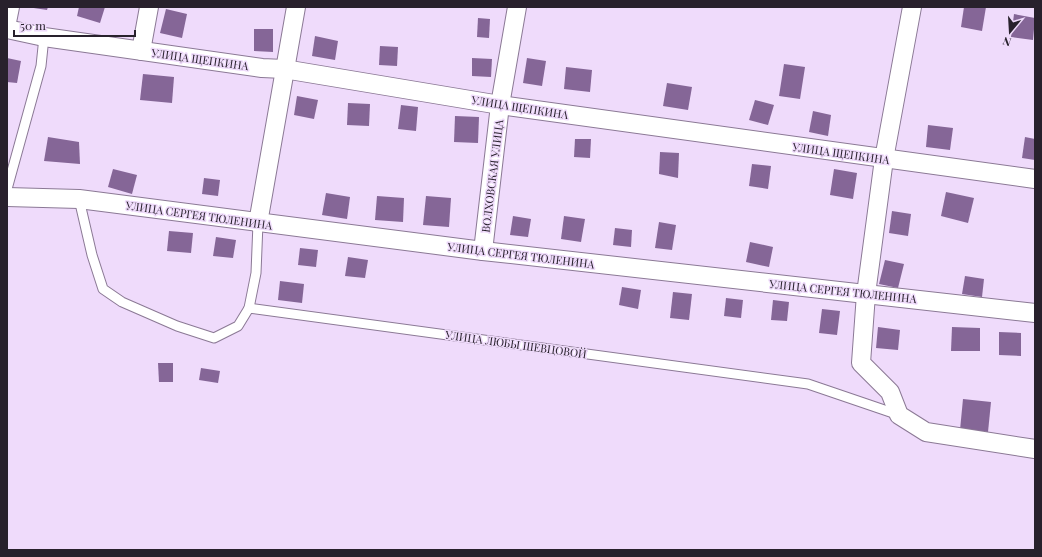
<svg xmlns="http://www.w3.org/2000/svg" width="1042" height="557" font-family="'Playfair Display',serif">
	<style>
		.building { fill: #856697 }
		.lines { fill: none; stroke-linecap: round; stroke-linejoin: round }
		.service-casing { stroke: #8b7995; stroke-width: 11 }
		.minor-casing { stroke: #8b7995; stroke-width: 20 }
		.service { stroke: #fff; stroke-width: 9 }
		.minor { stroke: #fff; stroke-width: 18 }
		.labels { text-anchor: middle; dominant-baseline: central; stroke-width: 3; stroke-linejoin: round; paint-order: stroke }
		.street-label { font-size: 11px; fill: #28212c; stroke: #efdbfb }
	</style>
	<rect width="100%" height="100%" fill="#efdbfb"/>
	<g class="building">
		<polygon points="27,7 48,7 47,10"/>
		<polygon points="79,7 105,7 100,23 77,16"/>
		<polygon points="964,7 986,7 982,31 961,27"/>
		<polygon points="166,9 187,14 182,38 160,33"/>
		<polygon points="1014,14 1035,18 1033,40 1011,37"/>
		<polygon points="478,18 490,19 489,38 477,37"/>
		<polygon points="254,29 273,29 273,52 254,51"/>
		<polygon points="315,36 338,41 335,60 312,56"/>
		<polygon points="380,46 398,47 397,66 379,65"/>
		<polygon points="7,58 21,61 17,83 7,82"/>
		<polygon points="472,58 492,59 491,77 472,76"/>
		<polygon points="527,58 546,61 542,86 523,83"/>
		<polygon points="784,64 805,67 800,99 779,96"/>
		<polygon points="566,67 592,70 590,92 564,89"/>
		<polygon points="143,74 174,77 172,103 140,100"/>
		<polygon points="667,83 692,87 688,110 663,106"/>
		<polygon points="297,96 318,100 314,119 294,115"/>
		<polygon points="755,100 774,105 768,125 749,120"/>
		<polygon points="348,103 370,104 369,126 347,125"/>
		<polygon points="401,105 418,107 416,131 398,129"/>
		<polygon points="813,111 831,115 828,136 809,132"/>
		<polygon points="455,116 479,117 478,143 454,142"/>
		<polygon points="928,125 953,128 950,150 926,147"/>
		<polygon points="48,137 79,142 80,164 44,161"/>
		<polygon points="1025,137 1035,139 1035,160 1022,158"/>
		<polygon points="575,139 591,139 590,158 574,157"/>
		<polygon points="660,152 679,153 678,178 659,174"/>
		<polygon points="752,164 771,166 768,189 749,186"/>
		<polygon points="113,169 137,175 132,194 108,187"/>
		<polygon points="834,169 857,173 853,199 830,195"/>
		<polygon points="204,178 220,180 218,196 202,194"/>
		<polygon points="946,192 974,198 968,223 941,216"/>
		<polygon points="326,193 350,197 347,219 322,215"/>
		<polygon points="377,196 404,198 403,222 375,220"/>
		<polygon points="426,196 451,198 449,227 423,225"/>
		<polygon points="892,211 911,214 908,236 889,233"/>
		<polygon points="513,216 531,219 528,237 510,235"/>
		<polygon points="564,216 585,219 581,242 561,239"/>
		<polygon points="659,222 676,225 672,250 655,248"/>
		<polygon points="615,228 632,230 631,247 613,245"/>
		<polygon points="169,231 193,233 191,253 167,251"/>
		<polygon points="216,237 236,240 233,258 213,256"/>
		<polygon points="750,242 773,247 769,267 746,262"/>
		<polygon points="300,248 318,250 316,267 298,265"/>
		<polygon points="348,257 368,260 365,278 345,276"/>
		<polygon points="885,260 904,264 898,288 879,284"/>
		<polygon points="965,276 984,279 982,297 962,294"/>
		<polygon points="280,281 304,284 302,303 278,300"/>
		<polygon points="622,287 641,290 638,309 619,305"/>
		<polygon points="673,292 692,294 689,320 670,318"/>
		<polygon points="726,298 743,300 741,318 724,316"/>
		<polygon points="773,300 789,302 787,321 771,320"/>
		<polygon points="822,309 840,311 837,335 819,333"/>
		<polygon points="878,327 900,330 898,350 876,348"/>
		<polygon points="952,327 980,328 980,351 951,351"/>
		<polygon points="999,332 1021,333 1021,356 999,355"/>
		<polygon points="158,363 173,363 173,382 159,382"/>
		<polygon points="201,368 220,371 218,383 199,380"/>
		<polygon points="963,399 991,402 988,432 960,430"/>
	</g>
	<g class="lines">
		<defs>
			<g id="service">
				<polyline points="7,189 41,66 44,37"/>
				<polyline points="79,199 92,255 103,289 122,302 177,326 214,338 238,326 249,308 808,384 899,415"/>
				<polyline points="249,308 256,273 258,223"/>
			</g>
			<g id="minor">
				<polyline points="912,7 884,159 866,294 861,363 890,392 899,415 926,432 1035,449"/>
				<polyline points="7,22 10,7"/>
				<polyline points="7,29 44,37 262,68 284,69 500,105 1035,179"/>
				<polyline points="141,51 149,7"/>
				<polyline points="7,197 79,199 483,251 1035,313"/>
				<polyline points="258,223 296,7"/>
				<polyline points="483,251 500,105 517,7"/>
			</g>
		</defs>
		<use href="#service" class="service-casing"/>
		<use href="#minor" class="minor-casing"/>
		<use href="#service" class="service"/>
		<use href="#minor" class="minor"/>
	</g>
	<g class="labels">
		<g class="street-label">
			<text transform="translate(200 59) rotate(8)">УЛИЦА ЩЕПКИНА</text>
			<text transform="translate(520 107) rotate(9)">УЛИЦА ЩЕПКИНА</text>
			<text transform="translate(841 153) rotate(8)">УЛИЦА ЩЕПКИНА</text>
			<text transform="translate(492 176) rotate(-83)">ВОЛХОВСКАЯ УЛИЦА</text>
			<text transform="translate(199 215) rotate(8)">УЛИЦА СЕРГЕЯ ТЮЛЕНИНА</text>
			<text transform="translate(521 255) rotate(7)">УЛИЦА СЕРГЕЯ ТЮЛЕНИНА</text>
			<text transform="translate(843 291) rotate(6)">УЛИЦА СЕРГЕЯ ТЮЛЕНИНА</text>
			<text transform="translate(516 344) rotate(8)">УЛИЦА ЛЮБЫ ШЕВЦОВОЙ</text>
		</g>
	</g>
	<rect width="1042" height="557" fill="none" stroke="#28212c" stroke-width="16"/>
	<g transform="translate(1010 32) rotate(198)" stroke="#efdbfb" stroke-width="3" paint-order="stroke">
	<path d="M0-3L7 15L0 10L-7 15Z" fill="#28212c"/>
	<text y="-6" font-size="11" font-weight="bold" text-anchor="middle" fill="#28212c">N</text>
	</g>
	<path d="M14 30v6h121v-6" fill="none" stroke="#28212c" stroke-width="2"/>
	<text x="20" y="30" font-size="12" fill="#28212c" stroke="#efdbfb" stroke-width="3" paint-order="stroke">50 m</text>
</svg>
